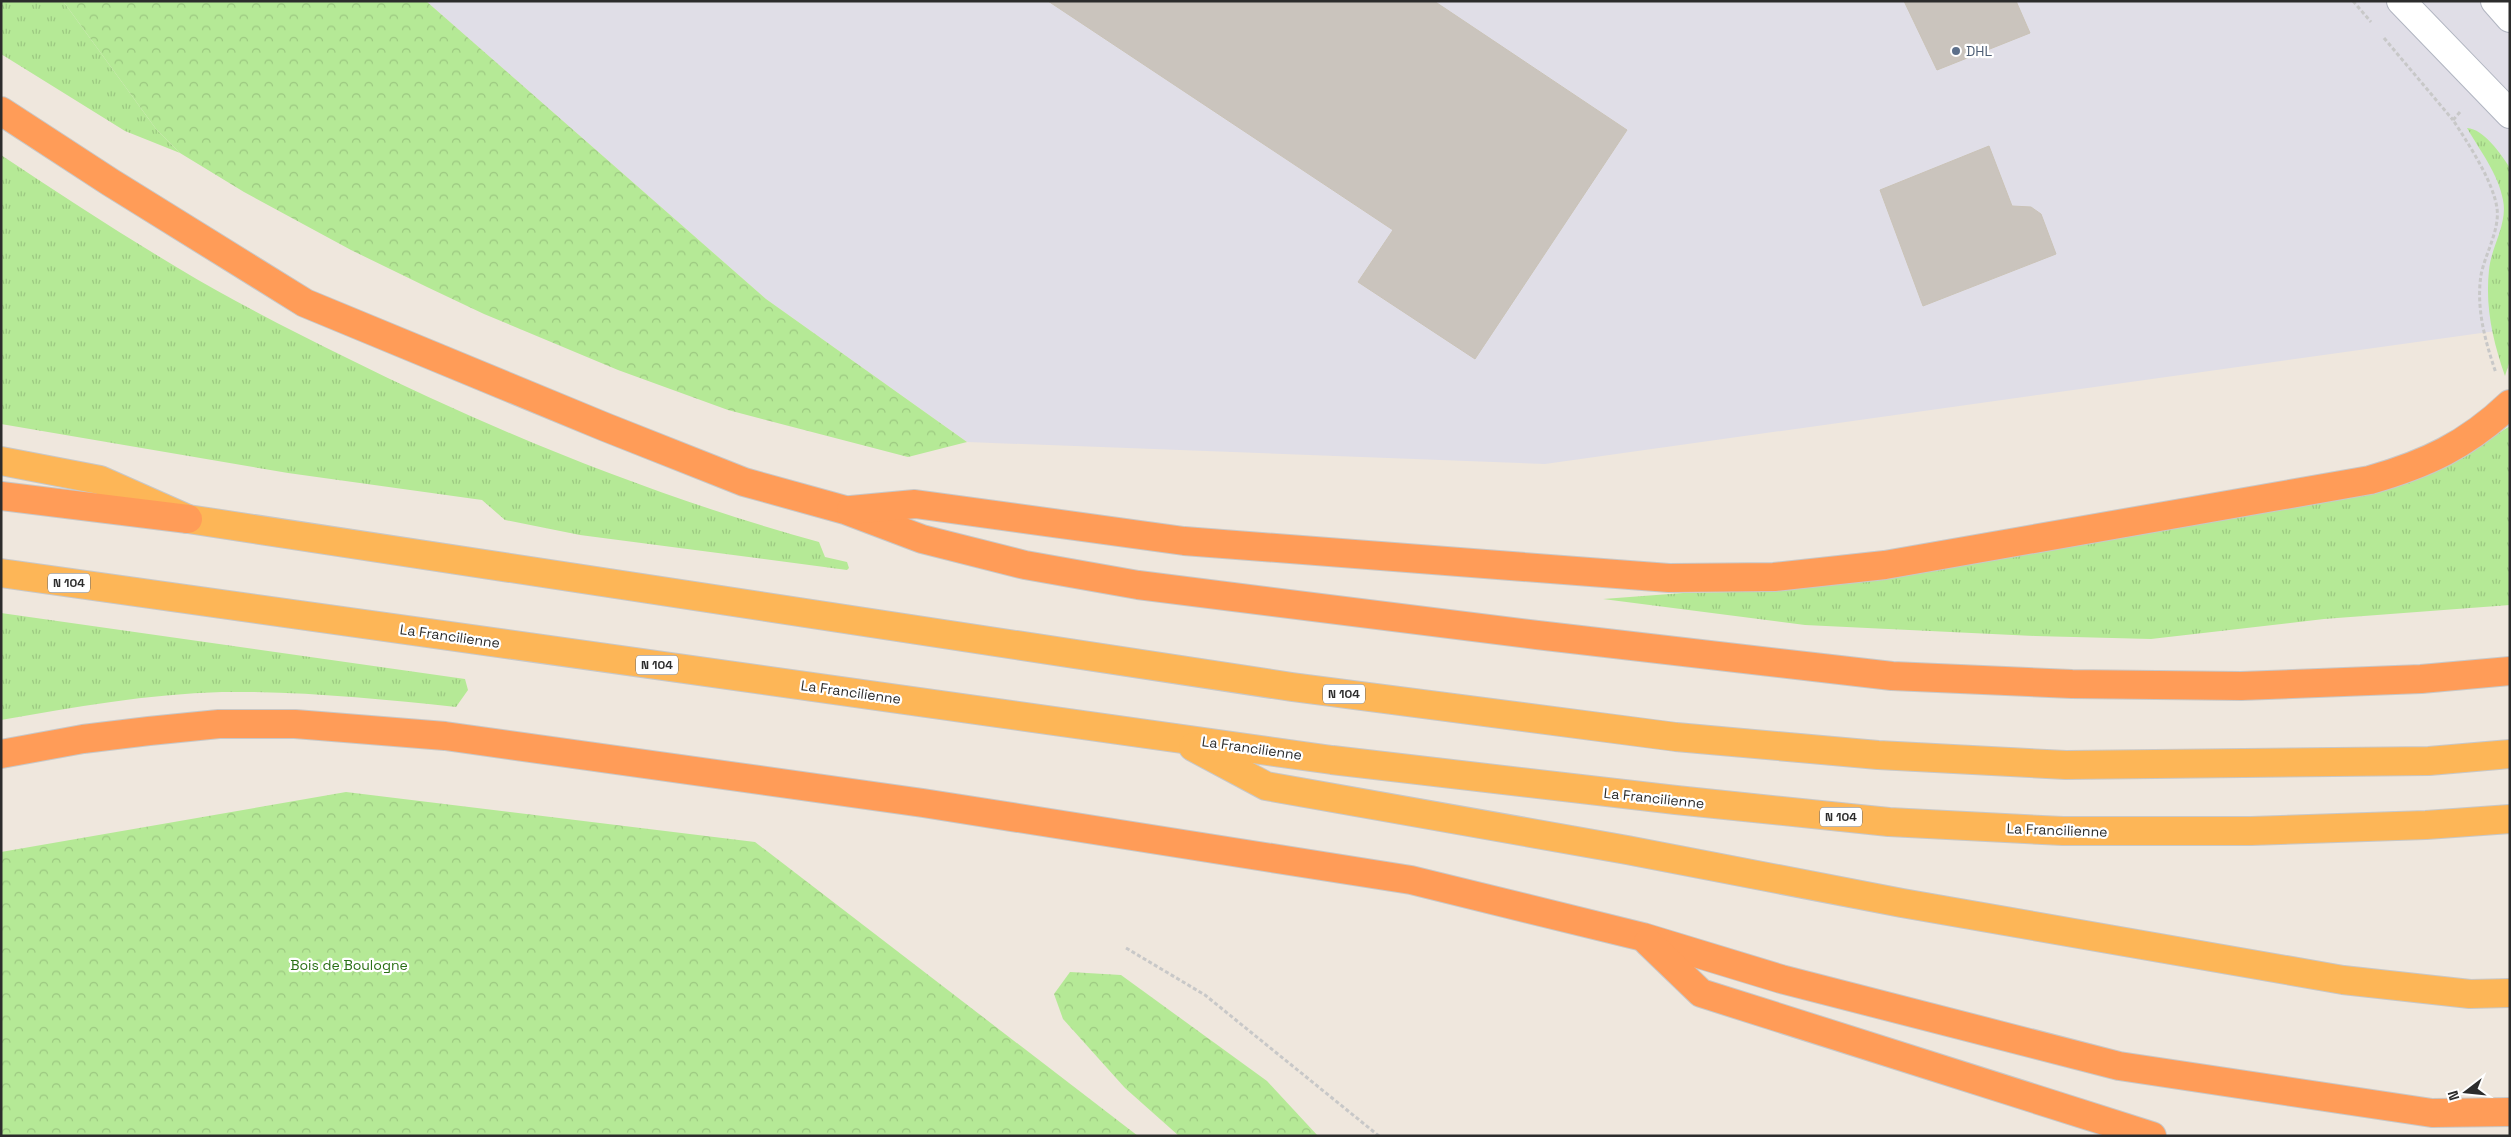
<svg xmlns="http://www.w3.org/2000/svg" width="2511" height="1137" font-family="'Space Grotesk',sans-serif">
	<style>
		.industrial { fill: #e0dee7 }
		.grass { fill: url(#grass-tufts) }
		.forest { fill: url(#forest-crowns) }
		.building { fill: #cac4bd; stroke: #cac3b7 }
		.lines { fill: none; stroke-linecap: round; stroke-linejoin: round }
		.secondary-casing { stroke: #b1b5c1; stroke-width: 30 }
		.trunk-casing { stroke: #c8c8c8; stroke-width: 30 }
		.motorway-casing { stroke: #c8c8c8; stroke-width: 30 }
		.path { stroke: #c8c8c8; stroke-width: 3; stroke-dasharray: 4 2.5; stroke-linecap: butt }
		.secondary { stroke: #fff; stroke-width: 28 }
		.trunk { stroke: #fdb657; stroke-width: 28 }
		.motorway { stroke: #ff9c58; stroke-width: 28 }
		.service-dot { fill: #5c6f8a; stroke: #fff; stroke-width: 2 }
		.labels { text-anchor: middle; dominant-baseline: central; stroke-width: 4.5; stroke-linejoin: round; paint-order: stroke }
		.shield { fill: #fff; stroke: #6b6b6b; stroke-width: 1 }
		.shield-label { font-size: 12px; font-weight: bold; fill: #2c2c2c }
		.service-label { font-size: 14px; fill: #4e5e75; stroke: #fff; text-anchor: start }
		.street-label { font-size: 14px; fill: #2c2c2c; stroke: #fff }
		.park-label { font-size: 14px; fill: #2a7015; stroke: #fff }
	</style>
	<defs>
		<pattern id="grass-tufts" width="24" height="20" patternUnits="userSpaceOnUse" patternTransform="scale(1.25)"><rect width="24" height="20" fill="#b5e996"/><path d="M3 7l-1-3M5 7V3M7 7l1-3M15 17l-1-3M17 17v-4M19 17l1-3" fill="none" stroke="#9cc881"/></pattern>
		<pattern id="forest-crowns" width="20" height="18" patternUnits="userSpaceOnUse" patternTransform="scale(1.25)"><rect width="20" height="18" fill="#b5e996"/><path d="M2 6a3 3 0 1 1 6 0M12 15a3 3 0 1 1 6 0" fill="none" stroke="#9cc881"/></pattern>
	</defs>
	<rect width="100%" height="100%" fill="#efe7dd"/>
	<polygon class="industrial" points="426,1 2510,1 2510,329 1545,464 967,442 766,299"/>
	<g class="grass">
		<polygon points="1,1 63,1 156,129 180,153 125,131 1,54"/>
		<path d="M2467,128C2484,129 2501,154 2510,168V360L2505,376C2493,341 2485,308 2489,270C2491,247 2508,224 2503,200C2498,173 2480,151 2467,128Z"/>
		<path d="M1,155C59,194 118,232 178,268C233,301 290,330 347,358C498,433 656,497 819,542L825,557L847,562L849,568L847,570L580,535L505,520L482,500L288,473L1,424Z"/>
		<polygon points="2510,426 2510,605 2324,619 2151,639 2035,636 1805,625 1603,599 1683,593 1776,591 1869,581 2373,493 2470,451"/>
		<path d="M1,613L465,679L468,690L456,707C379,699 301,691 222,692C148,694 74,707 1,720Z"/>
	</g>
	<g class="forest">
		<polygon points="63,1 426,1 766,299 967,442 908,457 728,410 618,370 484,314 427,287 351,250 244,192 180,153 156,129"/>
		<polygon points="346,792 755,842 1138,1136 1,1136 1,852"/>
		<polygon points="1070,972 1121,975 1267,1081 1318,1136 1179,1136 1125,1088 1063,1019 1054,994"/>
	</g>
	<g class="building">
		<polygon points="1048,1 1434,1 1627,130 1475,359 1358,282 1393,230"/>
		<polygon points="1904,1 2016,1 2030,33 1937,70"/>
		<polygon points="1989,146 2012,206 2031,207 2041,214 2056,254 1923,306 1880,190"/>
	</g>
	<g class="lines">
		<defs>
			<g id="secondary">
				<polyline points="2401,1 2510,114"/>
				<polyline points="2495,1 2510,18"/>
			</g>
			<g id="trunk">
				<polyline points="1,461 100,480 188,519 1292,687 1676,737 1878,755 2066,765 2429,761 2510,754"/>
				<polyline points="1,573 1332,760 1676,800 1889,822 2063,831 2251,831 2426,825 2510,819"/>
				<polyline points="1193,747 1266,786 1627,850 1902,903 2343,980 2470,994 2510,993"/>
			</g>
			<g id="motorway">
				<polyline points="1,111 110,182 305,303 605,427 744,482 845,510 922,539 1025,565 1138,585 1537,635 1892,676 2072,684 2241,686 2421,679 2510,671"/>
				<polyline points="1,496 188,519"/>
				<path d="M851,510L915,504L1184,541L1669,578L1774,577L1885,565L2370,480C2426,464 2467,445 2510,404"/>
				<polyline points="1,754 83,739 149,731 219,724 295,724 445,736 923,803 1411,880 1643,937 1781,979 2119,1066 2432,1113 2510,1112"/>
				<polyline points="1648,942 1701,993 2152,1136"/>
			</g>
		</defs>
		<use href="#secondary" class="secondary-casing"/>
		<use href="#trunk" class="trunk-casing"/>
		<use href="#motorway" class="motorway-casing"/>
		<g class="path">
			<polyline points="2353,1 2371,22"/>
			<polyline points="2384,38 2453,120"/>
			<path d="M2460,112L2453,120C2468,143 2493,181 2497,208C2500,230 2485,254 2481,275C2476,308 2485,341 2496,373"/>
			<polyline points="1126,948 1205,995 1379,1136"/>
		</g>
		<use href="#secondary" class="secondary"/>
		<use href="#trunk" class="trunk"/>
		<use href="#motorway" class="motorway"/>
	</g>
	<circle class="service-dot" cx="1956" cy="51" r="5"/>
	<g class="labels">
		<g class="shield">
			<rect x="48" y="573.5" width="42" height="19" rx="4"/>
			<rect x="636" y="655.5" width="42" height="19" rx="4"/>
			<rect x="1323" y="684.5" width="42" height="19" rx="4"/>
			<rect x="1820" y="807.5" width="42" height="19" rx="4"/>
		</g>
		<g class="shield-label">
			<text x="69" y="583">N 104</text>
			<text x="657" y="665">N 104</text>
			<text x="1344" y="694">N 104</text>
			<text x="1841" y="817">N 104</text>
		</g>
		<g class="service-label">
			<text x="1966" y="51">DHL</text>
		</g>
		<g class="street-label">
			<text transform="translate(450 636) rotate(8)">La Francilienne</text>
			<text transform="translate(851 692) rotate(8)">La Francilienne</text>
			<text transform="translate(1252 748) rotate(8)">La Francilienne</text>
			<text transform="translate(1654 798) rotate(6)">La Francilienne</text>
			<text transform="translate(2057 830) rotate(2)">La Francilienne</text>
		</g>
		<g class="park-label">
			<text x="349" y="965">Bois de Boulogne</text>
		</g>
	</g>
	<rect width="2511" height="1137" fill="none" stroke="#2c2c2c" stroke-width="5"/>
	<g transform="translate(2466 1092) rotate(254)" stroke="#ffffff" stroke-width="4" paint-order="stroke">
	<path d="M0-4L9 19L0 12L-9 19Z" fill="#2c2c2c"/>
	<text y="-8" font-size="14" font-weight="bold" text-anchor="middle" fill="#2c2c2c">N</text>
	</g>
</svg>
